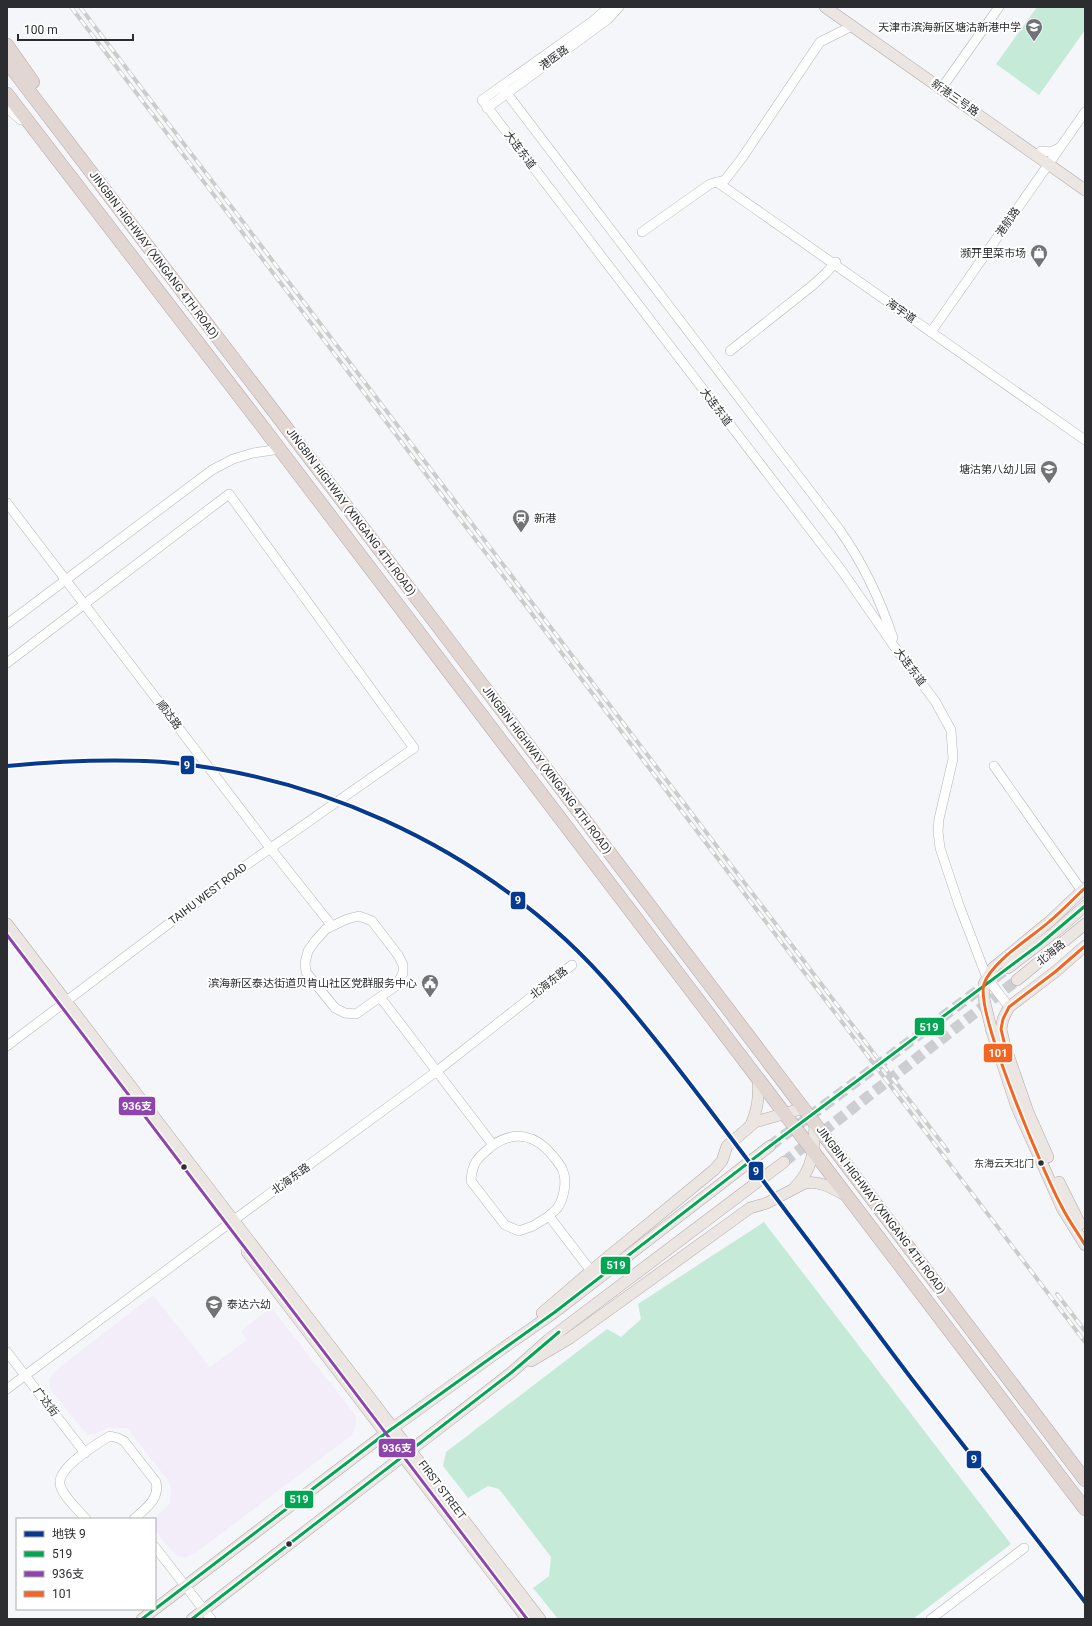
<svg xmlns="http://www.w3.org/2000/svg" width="1092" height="1626" font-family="Roboto,'Noto Sans SC',sans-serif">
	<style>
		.commercial { fill: #f3edfa }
		.green { fill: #c5ebd8 }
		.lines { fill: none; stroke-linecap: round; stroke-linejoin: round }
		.major-tunnel { stroke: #cdced2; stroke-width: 11; stroke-dasharray: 11 5.5; stroke-linecap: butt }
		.minor-casing { stroke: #b4b5b7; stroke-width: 10 }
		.major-casing { stroke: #b4a8a6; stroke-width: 12 }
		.highway-casing { stroke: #b4a8a6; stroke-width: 14 }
		.minor { stroke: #fefefe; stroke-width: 9 }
		.major { stroke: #ece6e3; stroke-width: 11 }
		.highway { stroke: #e1d6d2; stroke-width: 13 }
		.rail-casing { stroke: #cbcccc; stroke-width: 4 }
		.rail { stroke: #fff; stroke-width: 2.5; stroke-dasharray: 8; stroke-linecap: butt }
		.bus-1-casing { stroke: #fff; stroke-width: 6 }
		.bus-2-casing { stroke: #fff; stroke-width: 6 }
		.bus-3-casing { stroke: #fff; stroke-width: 6 }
		.bus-1 { stroke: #00a651; stroke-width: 3 }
		.bus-2 { stroke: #8e44ad; stroke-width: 3 }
		.bus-3 { stroke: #f26522; stroke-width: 3 }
		.metro-1-casing { stroke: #fff; stroke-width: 7 }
		.metro-1 { stroke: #063a91; stroke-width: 4 }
		.bus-dot { fill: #2c2d30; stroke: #fff; stroke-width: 1.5 }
		.labels { text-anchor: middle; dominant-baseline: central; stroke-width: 4; stroke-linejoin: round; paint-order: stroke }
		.bus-label { font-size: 10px; fill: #2c2d30; stroke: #fff; text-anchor: end }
		.poi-label { font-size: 11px; fill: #2c2d30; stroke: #fff; text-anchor: end }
		.street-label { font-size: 11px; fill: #2c2d30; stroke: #fff }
		.line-badge { stroke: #fff; stroke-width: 1.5 }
		.badge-label { font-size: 11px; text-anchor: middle; font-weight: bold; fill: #fff }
	</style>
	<rect width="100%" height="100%" fill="#f5f6fa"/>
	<polygon class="commercial" points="153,1295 210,1367 247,1340 241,1331 271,1307 356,1416 356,1425 352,1435 197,1552 185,1558 175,1555 155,1531 155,1519 153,1519 170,1503 171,1488 167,1479 127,1428 108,1428 95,1434 87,1435 50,1389 49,1379 56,1370"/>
	<g class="green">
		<polygon points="1037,7 1085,7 1085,30 1039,95 996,64"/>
		<polygon points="764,1222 1011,1544 913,1619 558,1619 533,1588 549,1576 551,1557 499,1489 488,1486 468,1498 443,1466 446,1452 607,1329 621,1337 641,1319 638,1304"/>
	</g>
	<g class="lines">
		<g class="major-tunnel">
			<polyline points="770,1146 1008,968"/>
			<polyline points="784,1162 1017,980"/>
		</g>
		<defs>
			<g id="minor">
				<polyline points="609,7 593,21 482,100 842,571 896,649 935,701 951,730 953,759 939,819 938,831 940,848 959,905 987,978 1009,1007"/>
				<path d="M502,87L839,529C863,563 880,599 893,638"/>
				<polyline points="941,89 999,7"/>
				<polyline points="7,108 21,120"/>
				<polyline points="487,108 608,19 619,7"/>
				<polyline points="1041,151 1051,152 1059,148"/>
				<polyline points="717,182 1085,440"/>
				<polyline points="642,232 710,184 725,180 742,158 820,42 852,26"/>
				<polyline points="931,332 1085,112"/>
				<polyline points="730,351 813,285 826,273 836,262"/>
				<polyline points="7,503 271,849 332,926"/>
				<polyline points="7,624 212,470 233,459 253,453 280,449"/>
				<polyline points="7,663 229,494 414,748 245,866 7,1046"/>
				<polyline points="994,766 1082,891"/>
				<path d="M380,997L396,986L403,973V965L398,955L372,921L359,916L347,919L326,929L315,941L308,951L305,963L306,972L335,1008L345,1013L356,1014L380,997L493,1145C479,1157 472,1161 471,1181L505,1225L519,1231L533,1226L549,1216L591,1271"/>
				<path d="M493,1145C515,1130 536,1135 553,1156C556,1160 561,1165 563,1171C567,1181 564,1198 558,1207C556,1210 552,1213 549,1216"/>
				<polyline points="7,1352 85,1453"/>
				<polyline points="7,1389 227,1225 437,1071 572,965"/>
				<path d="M86,1519C79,1511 61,1494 60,1484C57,1468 98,1443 110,1436L118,1438L124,1441L156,1482C160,1499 146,1508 134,1519"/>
				<polyline points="155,1547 211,1619"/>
				<polyline points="931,1619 1024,1548"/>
			</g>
			<g id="major">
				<polyline points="825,7 1085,190"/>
				<polyline points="1085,888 1049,922 993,968 984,984 984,999 992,1032 1016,1105 1062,1208 1085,1245"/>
				<path d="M7,924C183,1157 363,1386 540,1619"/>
				<polyline points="1008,968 1055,932 1085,906"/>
				<polyline points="1017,980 1085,924"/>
				<path d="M751,1125C758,1108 759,1097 758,1079"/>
				<polyline points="1048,1157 1028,1112 1005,1046 1001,1029 1003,1019 1009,1007 1055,972 1085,946"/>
				<polyline points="1059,1182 1080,1224"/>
				<path d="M795,1187C814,1169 814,1147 815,1123"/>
				<polyline points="247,1252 527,1619"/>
				<polyline points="542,1313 591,1271 714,1170 722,1161 727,1146 755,1122 804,1108"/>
				<path d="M531,1361L570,1338L750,1208L767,1203L805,1183C820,1180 834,1189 847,1196"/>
				<polyline points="142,1619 386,1433 499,1351 555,1312 770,1146"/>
				<polyline points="192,1619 512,1372 548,1340 784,1162"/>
			</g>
			<g id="highway">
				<polyline points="7,45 33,82"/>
				<polyline points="7,62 434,621 1085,1480"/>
				<polyline points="7,94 259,422 1085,1509"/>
			</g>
		</defs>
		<use href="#minor" class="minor-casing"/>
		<use href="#major" class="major-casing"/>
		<use href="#highway" class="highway-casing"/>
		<use href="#minor" class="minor"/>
		<use href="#major" class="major"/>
		<use href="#highway" class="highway"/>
		<defs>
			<g id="rail">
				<polyline points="71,7 1085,1342"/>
				<polyline points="80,7 948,1151"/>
				<polyline points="1057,1294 1085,1331"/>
			</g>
		</defs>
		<use href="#rail" class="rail-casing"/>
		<use href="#rail" class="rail"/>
		<defs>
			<g id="bus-1">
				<polyline points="142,1619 386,1433 555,1312 770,1146 1040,944 1085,906"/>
				<polyline points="192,1619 512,1372 559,1332"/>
			</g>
			<polyline id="bus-2" points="7,935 527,1619"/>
			<g id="bus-3">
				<path d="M1085,888C1073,899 1062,911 1050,921C1032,937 991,962 984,984C975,1013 1045,1177 1063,1209C1069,1221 1078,1233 1085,1245"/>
				<polyline points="1006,1050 1001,1029 1003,1019 1009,1007 1055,972 1085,946"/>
			</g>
		</defs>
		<use href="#bus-1" class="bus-1-casing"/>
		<use href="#bus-2" class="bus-2-casing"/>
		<use href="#bus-3" class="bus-3-casing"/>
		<use href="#bus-1" class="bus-1"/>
		<use href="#bus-2" class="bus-2"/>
		<use href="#bus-3" class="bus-3"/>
		<defs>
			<path id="metro-1" d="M7,766C62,761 118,758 174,763C318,778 458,841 565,939C602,973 635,1014 666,1053C714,1114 760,1177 807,1239C842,1285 876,1332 911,1378C969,1453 1028,1527 1085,1602"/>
		</defs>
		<use href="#metro-1" class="metro-1-casing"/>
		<use href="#metro-1" class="metro-1"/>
	</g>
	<defs>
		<symbol id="school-pin" viewBox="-11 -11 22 30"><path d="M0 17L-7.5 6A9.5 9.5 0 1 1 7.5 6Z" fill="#727377" stroke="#fff"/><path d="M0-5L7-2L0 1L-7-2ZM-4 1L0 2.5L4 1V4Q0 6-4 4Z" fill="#fff"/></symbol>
		<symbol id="shop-pin" viewBox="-11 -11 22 30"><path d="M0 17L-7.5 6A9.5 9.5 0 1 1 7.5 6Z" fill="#727377" stroke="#fff"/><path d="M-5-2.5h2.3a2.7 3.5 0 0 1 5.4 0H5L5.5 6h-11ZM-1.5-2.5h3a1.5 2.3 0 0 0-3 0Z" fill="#fff"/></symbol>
		<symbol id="station-pin" viewBox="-11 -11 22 30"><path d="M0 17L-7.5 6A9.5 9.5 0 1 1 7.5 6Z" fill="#727377" stroke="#fff"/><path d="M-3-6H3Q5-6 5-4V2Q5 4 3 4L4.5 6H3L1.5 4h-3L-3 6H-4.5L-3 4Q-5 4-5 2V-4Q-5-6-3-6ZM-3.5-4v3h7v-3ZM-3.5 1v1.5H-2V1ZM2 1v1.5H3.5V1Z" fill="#fff"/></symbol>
		<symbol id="civic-pin" viewBox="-11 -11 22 30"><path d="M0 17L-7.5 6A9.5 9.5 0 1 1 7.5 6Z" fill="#727377" stroke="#fff"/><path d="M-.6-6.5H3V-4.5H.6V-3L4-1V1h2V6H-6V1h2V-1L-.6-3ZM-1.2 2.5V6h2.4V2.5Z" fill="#fff"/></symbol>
	</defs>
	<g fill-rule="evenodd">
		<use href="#school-pin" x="1024" y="17" width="20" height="27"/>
		<use href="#shop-pin" x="1029" y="243" width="20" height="27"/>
		<use href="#school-pin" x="1039" y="459" width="20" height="27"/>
		<use href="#station-pin" x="511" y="508" width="20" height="27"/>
		<use href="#civic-pin" x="420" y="973" width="20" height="27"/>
		<use href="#school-pin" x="204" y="1294" width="20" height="27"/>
	</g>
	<g class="bus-dot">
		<circle cx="1041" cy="1163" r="3.5"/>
		<circle cx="184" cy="1167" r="3.5"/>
		<circle cx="289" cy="1544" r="3.5"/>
	</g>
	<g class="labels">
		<g class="bus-label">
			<text x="1034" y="1163">东海云天北门</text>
		</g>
		<g class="poi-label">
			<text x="1021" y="27">天津市滨海新区塘沽新港中学</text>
			<text x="1026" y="253">濒开里菜市场</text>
			<text x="1036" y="469">塘沽第八幼儿园</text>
			<text x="534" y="518" text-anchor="start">新港</text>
			<text x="417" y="983">滨海新区泰达街道贝肯山社区党群服务中心</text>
			<text x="227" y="1304" text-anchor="start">泰达六幼</text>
		</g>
		<g class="street-label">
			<text transform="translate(554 58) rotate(-36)">港医路</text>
			<text transform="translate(955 98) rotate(35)">新港三号路</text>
			<text transform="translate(520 150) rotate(53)">大连东道</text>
			<text transform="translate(1008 222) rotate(-55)">港航路</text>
			<text transform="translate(154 255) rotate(53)">JINGBIN HIGHWAY (XINGANG 4TH ROAD)</text>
			<text transform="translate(901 311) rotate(35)">海宇道</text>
			<text transform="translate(716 407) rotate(53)">大连东道</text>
			<text transform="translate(351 512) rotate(53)">JINGBIN HIGHWAY (XINGANG 4TH ROAD)</text>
			<text transform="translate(910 667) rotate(53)">大连东道</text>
			<text transform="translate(169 715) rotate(53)">顺达路</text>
			<text transform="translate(547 770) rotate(53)">JINGBIN HIGHWAY (XINGANG 4TH ROAD)</text>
			<text transform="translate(208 894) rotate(-37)">TAIHU WEST ROAD</text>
			<text transform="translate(1051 953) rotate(-39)">北海路</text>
			<text transform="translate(549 983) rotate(-38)">北海东路</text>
			<text transform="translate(291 1179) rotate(-36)">北海东路</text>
			<text transform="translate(881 1210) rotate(53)">JINGBIN HIGHWAY (XINGANG 4TH ROAD)</text>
			<text transform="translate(46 1402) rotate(53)">广达街</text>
			<text transform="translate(442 1490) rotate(53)">FIRST STREET</text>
		</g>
	</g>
	<g class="line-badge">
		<rect x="180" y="755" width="15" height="20" rx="4" fill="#063a91"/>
		<rect x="510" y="891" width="16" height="19" rx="4" fill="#063a91"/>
		<rect x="914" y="1017" width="31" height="19" rx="4" fill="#00a651"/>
		<rect x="983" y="1043" width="30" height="20" rx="4" fill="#f26522"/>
		<rect x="118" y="1096" width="38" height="20" rx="4" fill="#8e44ad"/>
		<rect x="748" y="1161" width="16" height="20" rx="4" fill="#063a91"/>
		<rect x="600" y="1256" width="31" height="19" rx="4" fill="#00a651"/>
		<rect x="378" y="1438" width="38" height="20" rx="4" fill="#8e44ad"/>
		<rect x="966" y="1450" width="16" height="19" rx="4" fill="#063a91"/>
		<rect x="284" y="1490" width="30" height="19" rx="4" fill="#00a651"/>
	</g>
	<g class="badge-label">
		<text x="187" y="769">9</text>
		<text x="518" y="904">9</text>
		<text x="929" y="1031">519</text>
		<text x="998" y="1057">101</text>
		<text x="137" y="1110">936支</text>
		<text x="756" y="1175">9</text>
		<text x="616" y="1269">519</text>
		<text x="397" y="1452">936支</text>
		<text x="974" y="1463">9</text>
		<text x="299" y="1503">519</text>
	</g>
	<rect width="1092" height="1626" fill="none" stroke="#2c2d30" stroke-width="16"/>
	<rect x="16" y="1518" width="140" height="92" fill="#ffffff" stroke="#ababac"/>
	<rect x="24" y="1531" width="20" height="6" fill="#063a91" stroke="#ababac"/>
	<text x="52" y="1538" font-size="12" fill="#2c2d30">地铁 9</text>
	<rect x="24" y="1551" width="20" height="6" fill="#00a651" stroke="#ababac"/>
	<text x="52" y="1558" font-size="12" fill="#2c2d30">519</text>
	<rect x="24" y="1571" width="20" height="6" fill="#8e44ad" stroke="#ababac"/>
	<text x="52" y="1578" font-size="12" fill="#2c2d30">936支</text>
	<rect x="24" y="1591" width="20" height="6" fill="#f26522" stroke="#ababac"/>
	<text x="52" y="1598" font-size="12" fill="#2c2d30">101</text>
	<path d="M18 34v6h115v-6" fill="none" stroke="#2c2d30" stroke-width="2"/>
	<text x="24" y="34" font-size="12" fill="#2c2d30" stroke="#ffffff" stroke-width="3" paint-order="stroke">100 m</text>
</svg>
